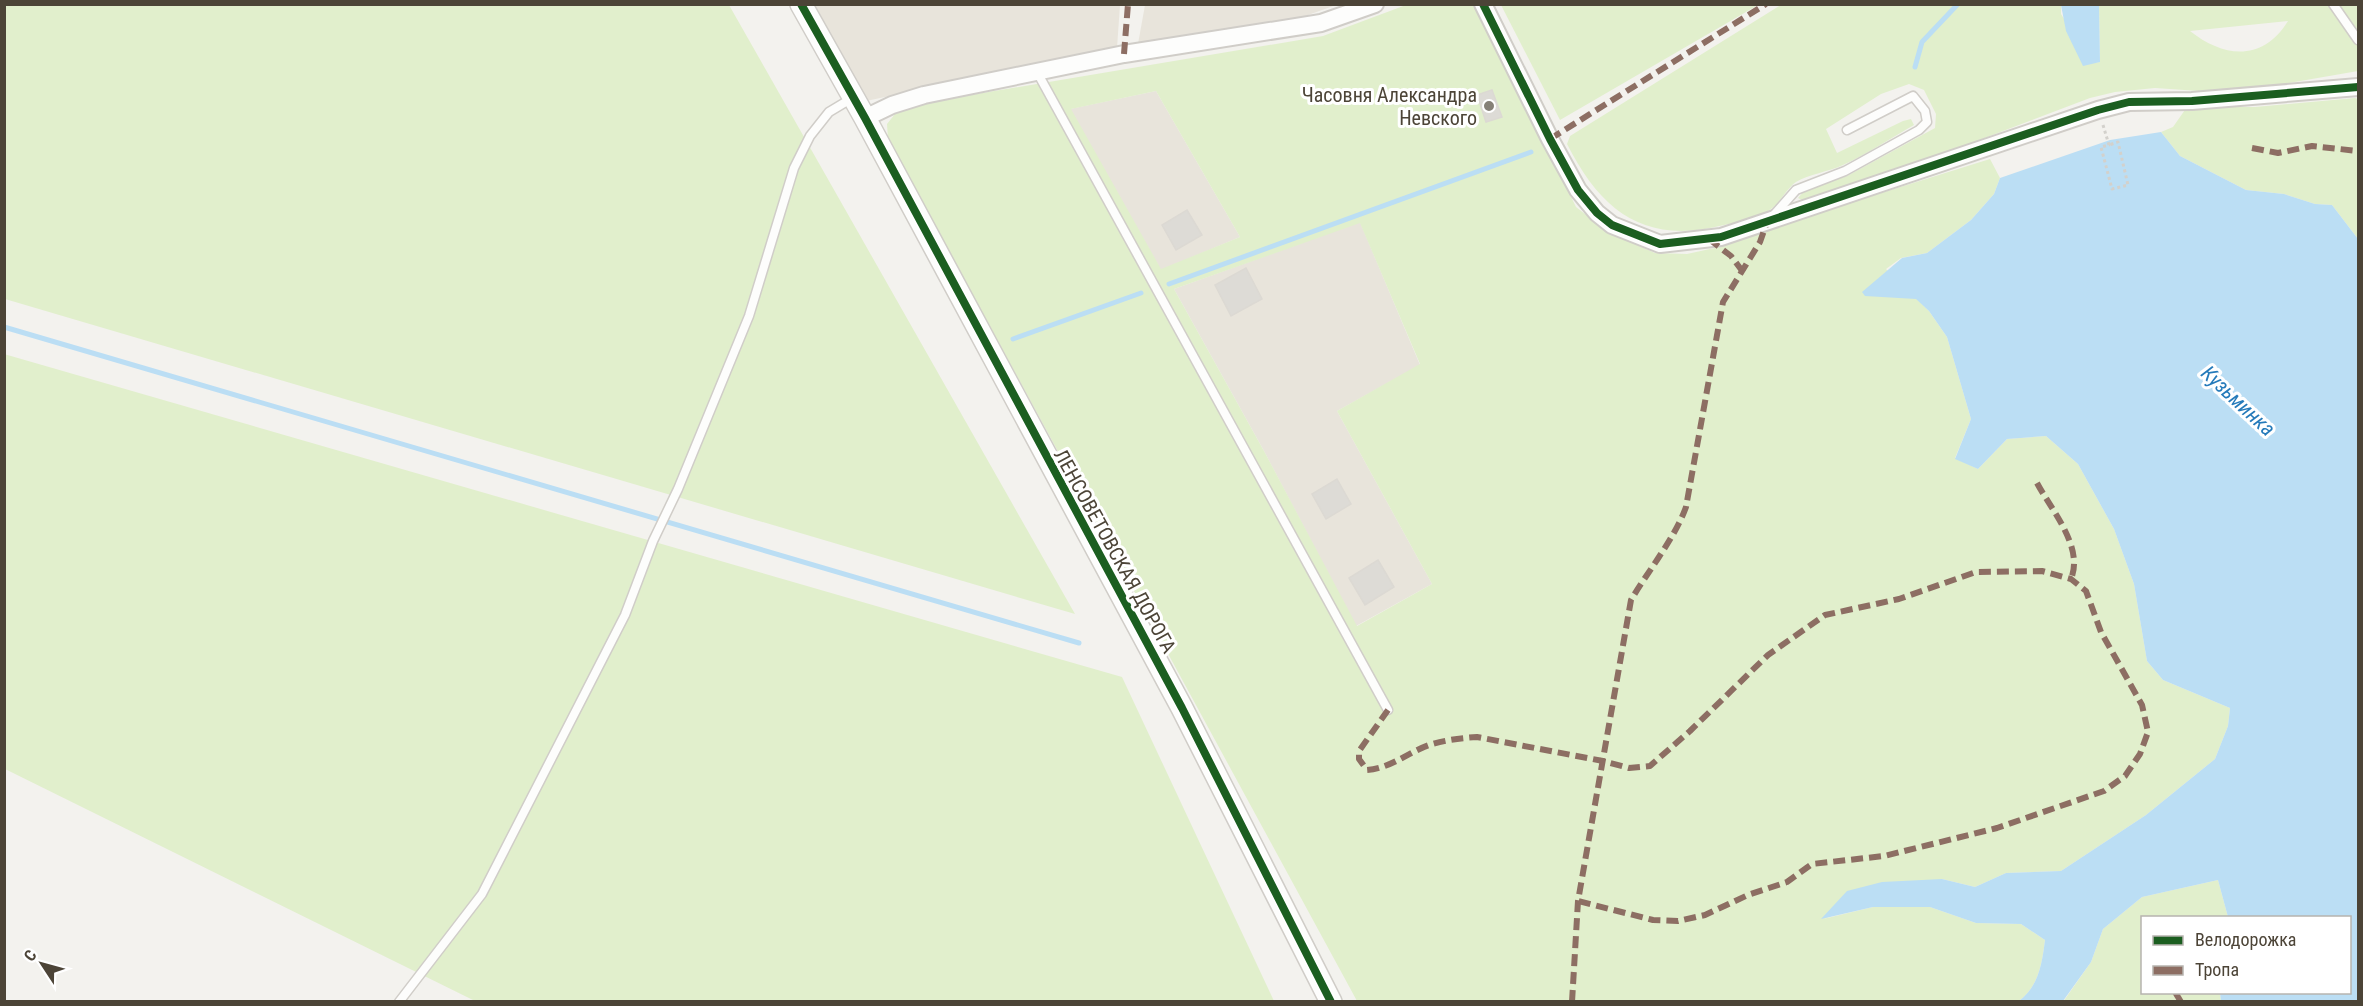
<svg xmlns="http://www.w3.org/2000/svg" width="2363" height="1006" font-family="'Roboto Condensed',sans-serif">
	<style>
		.residential { fill: #e8e4db }
		.green { fill: #e1efcc; fill-rule: evenodd }
		.water { fill: #bbdef4 }
		.lines { fill: none; stroke-linecap: round; stroke-linejoin: round }
		.stream { stroke: #bbdef4; stroke-width: 5 }
		.building { fill: #dddbd6; stroke: #dcd9d3; stroke-width: 1.5 }
		.service-casing { stroke: #d0cdc8; stroke-width: 11 }
		.minor-casing { stroke: #d0cdc8; stroke-width: 20 }
		.tertiary-casing { stroke: #d0cdc8; stroke-width: 24 }
		.path { stroke: #d3d1cc; stroke-width: 3; stroke-dasharray: 3 3; stroke-linecap: butt }
		.service { stroke: #fdfdfc; stroke-width: 8 }
		.minor { stroke: #fdfdfc; stroke-width: 16 }
		.tertiary { stroke: #fdfdfc; stroke-width: 21 }
		.quiet { stroke: #8d6e63; stroke-width: 6; stroke-dasharray: 12 6; stroke-linecap: butt }
		.cycleway-casing { stroke: #fff; stroke-width: 11 }
		.cycleway { stroke: #1b5e20; stroke-width: 8 }
		.poi-dot { fill: #868177; stroke: #fff; stroke-width: 2 }
		.labels { text-anchor: middle; dominant-baseline: central; stroke-width: 6; stroke-linejoin: round; paint-order: stroke }
		.poi-label { font-size: 20px; fill: #4c4437; stroke: #fff; text-anchor: end }
		.street-label { font-size: 20px; fill: #4c4437; stroke: #fff }
		.water-label { font-size: 21px; font-style: italic; fill: #247aba; stroke: #fff }
	</style>
	<rect width="100%" height="100%" fill="#f3f2ee"/>
	<g class="residential">
		<polygon points="815,5 1120,5 1117,48 866,101"/>
		<polygon points="1145,5 1336,5 1294,20 1138,44"/>
		<polygon points="1156,91 1240,237 1161,270 1070,109"/>
		<polygon points="1360,222 1420,365 1337,411 1432,584 1356,626 1264,451 1174,289"/>
	</g>
	<g class="green">
		<path d="M1476,4L1576,207L1608,232L1655,253L1687,254L1719,247L1772,227L1990,159L2000,178L1994,194L1971,220L1927,253L1901,258L1886,269L1929,311L1947,337L1971,419L1955,458L1978,469L2007,439L2046,436L2078,464L2114,529L2134,584L2147,661L2163,680L2230,708L2228,726L2215,759L2146,815L2061,871L2006,873L1975,887L1942,879L1823,919L1873,907H1930L1976,923L2021,924L2045,940C2042,963 2039,986 2019,1001H1357L888,139L887,124L895,114L935,101L1323,36L1406,5ZM1156,91L1240,237L1161,269L1071,109ZM1360,223L1420,364L1337,411L1432,584L1357,626L1264,451L1174,289Z"/>
		<polygon points="4,5 729,5 1075,614 5,299"/>
		<polygon points="1501,5 1758,5 1560,120"/>
		<path d="M1781,5H2061V14L2092,63L2100,62L2099,5H2358V71L2283,84L2199,91L2155,88L2115,92L2090,98L1961,147L1806,202L1798,198L1804,191L1847,176L1935,128L1936,114L1924,90L1909,84L1881,94L1826,129L1837,153L1903,121L1911,119L1914,125C1891,138 1867,154 1843,165C1828,172 1809,174 1796,182C1786,189 1781,202 1771,209C1760,217 1738,222 1724,225C1646,245 1602,213 1567,144L1570,136ZM2288,21C2263,62 2224,58 2190,31Z"/>
		<polygon points="2355,98 2358,99 2358,239 2332,205 2315,204 2284,194 2246,190 2180,156 2161,132 2173,127 2187,107 2255,107"/>
		<polygon points="4,354 1122,677 1274,1001 475,1001 5,769"/>
		<polygon points="2218,880 2228,917 2142,918 2142,992 2220,993 2221,1001 2063,1002 2091,962 2103,929 2142,897"/>
	</g>
	<g class="water">
		<polygon points="2061,5 2099,5 2100,62 2083,66 2066,31"/>
		<path d="M2161,132L2180,156L2246,190L2284,194L2315,204L2332,205L2358,239V1001H2221L2220,993L2350,992V918L2228,917L2218,880L2142,897L2103,929L2091,962L2063,1001H2019C2039,986 2042,963 2045,940L2021,924L1976,923L1930,907H1873L1821,919L1847,891L1882,882L1942,879L1975,887L2006,873L2061,871L2146,815L2215,759L2228,726L2230,708L2163,680L2147,661L2134,584L2114,529L2078,464L2046,436L2007,439L1978,469L1955,459L1971,419L1947,337L1929,311L1916,299L1865,296L1862,292L1902,258L1927,253L1971,220L1994,194L2000,178L2110,140Z"/>
	</g>
	<g class="lines">
		<g class="stream">
			<polyline points="1915,67 1922,42 1958,4"/>
			<polyline points="1169,284 1531,152"/>
			<polyline points="4,327 1079,643"/>
			<polyline points="1013,339 1141,293"/>
		</g>
	</g>
	<g class="building">
		<polygon points="1492,90 1502,117 1486,122 1477,95"/>
		<polygon points="1187,210 1202,235 1176,250 1162,225"/>
		<polygon points="1246,268 1262,299 1231,316 1215,285"/>
		<polygon points="1337,479 1351,504 1326,519 1312,494"/>
		<polygon points="1378,560 1394,587 1365,605 1349,578"/>
	</g>
	<g class="lines">
		<defs>
			<g id="service">
				<polyline points="2333,4 2358,40"/>
				<polyline points="1037,72 1388,710"/>
				<polyline points="1773,216 1796,190 1845,171 1919,130 1927,122 1925,111 1913,96 1847,130"/>
				<polyline points="399,1002 482,894 625,615 653,541 678,489 749,316 794,168 810,136 829,112 844,103"/>
			</g>
			<g id="minor">
				<polyline points="1483,4 1550,139 1578,190 1597,213 1612,225 1660,244 1721,237 2098,110 2129,102 2192,101 2358,87"/>
				<polyline points="865,118 892,105 924,95 1124,54 1321,23 1375,4"/>
			</g>
			<polyline id="tertiary" points="801,4 865,118 1182,708 1331,1002"/>
		</defs>
		<use href="#service" class="service-casing"/>
		<use href="#minor" class="minor-casing"/>
		<use href="#tertiary" class="tertiary-casing"/>
		<polyline class="path" points="2103,125 2109,145 2101,147 2112,189 2128,185 2118,142 2109,145"/>
		<use href="#service" class="service"/>
		<use href="#minor" class="minor"/>
		<use href="#tertiary" class="tertiary"/>
		<g class="quiet">
			<polyline points="1124,54 1128,4"/>
			<polyline points="1550,139 1766,4"/>
			<polyline points="2252,148 2278,153 2312,146 2358,151"/>
			<polyline points="1709,239 1731,256 1743,272"/>
			<path d="M2037,483C2052,511 2084,547 2071,579"/>
			<path d="M1388,710L1359,751V759L1367,770C1391,768 1407,753 1429,745C1445,740 1461,738 1477,737L1603,761L1629,768L1650,766L1690,731L1768,655L1825,615L1899,599L1976,572L2042,571L2071,579L2086,591L2101,632L2142,705L2148,732L2140,754L2125,776L2104,791L1997,828L1884,856L1812,864L1787,882L1748,895L1705,915L1678,921L1653,920L1578,901"/>
			<polyline points="2175,992 2181,1002"/>
			<path d="M1572,1002L1578,901L1631,600C1648,571 1675,538 1686,507L1723,302L1760,242L1767,222"/>
		</g>
		<defs>
			<g id="cycleway">
				<polyline points="801,4 865,118 1182,708 1331,1002"/>
				<polyline points="1483,4 1550,139 1578,190 1597,213 1612,225 1660,244 1721,237 2098,110 2129,102 2192,101 2358,87"/>
			</g>
		</defs>
		<use href="#cycleway" class="cycleway-casing"/>
		<use href="#cycleway" class="cycleway"/>
	</g>
	<circle class="poi-dot" cx="1489" cy="106" r="6"/>
	<g class="labels">
		<g class="poi-label">
			<text x="1477" y="95">Часовня Александра<tspan x="1477" dy="23">Невского</tspan></text>
		</g>
		<g class="street-label">
			<text transform="translate(1115 551) rotate(61)">ЛЕНСОВЕТОВСКАЯ ДОРОГА</text>
		</g>
		<g class="water-label">
			<text transform="translate(2238 401) rotate(43)">Кузьминка</text>
		</g>
	</g>
	<rect width="2363" height="1006" fill="none" stroke="#4c4437" stroke-width="12"/>
	<rect x="2141" y="916" width="210" height="78" fill="#ffffff" stroke="#b7b4af" stroke-width="1.5"/>
	<rect x="2153" y="936" width="30" height="9" fill="#1b5e20" stroke="#b7b4af" stroke-width="1.5"/>
	<text x="2195" y="946" font-size="18" fill="#4c4437">Велодорожка</text>
	<rect x="2153" y="966" width="30" height="9" fill="#8d6e63" stroke="#b7b4af" stroke-width="1.5"/>
	<text x="2195" y="976" font-size="18" fill="#4c4437">Тропа</text>
	<g transform="translate(42 964) rotate(306)" stroke="#ffffff" stroke-width="4.5" paint-order="stroke">
	<path d="M0-4.5L10 22L0 15L-10 22Z" fill="#4c4437"/>
	<text y="-9" font-size="16" font-weight="bold" text-anchor="middle" fill="#4c4437">С</text>
	</g>
</svg>
